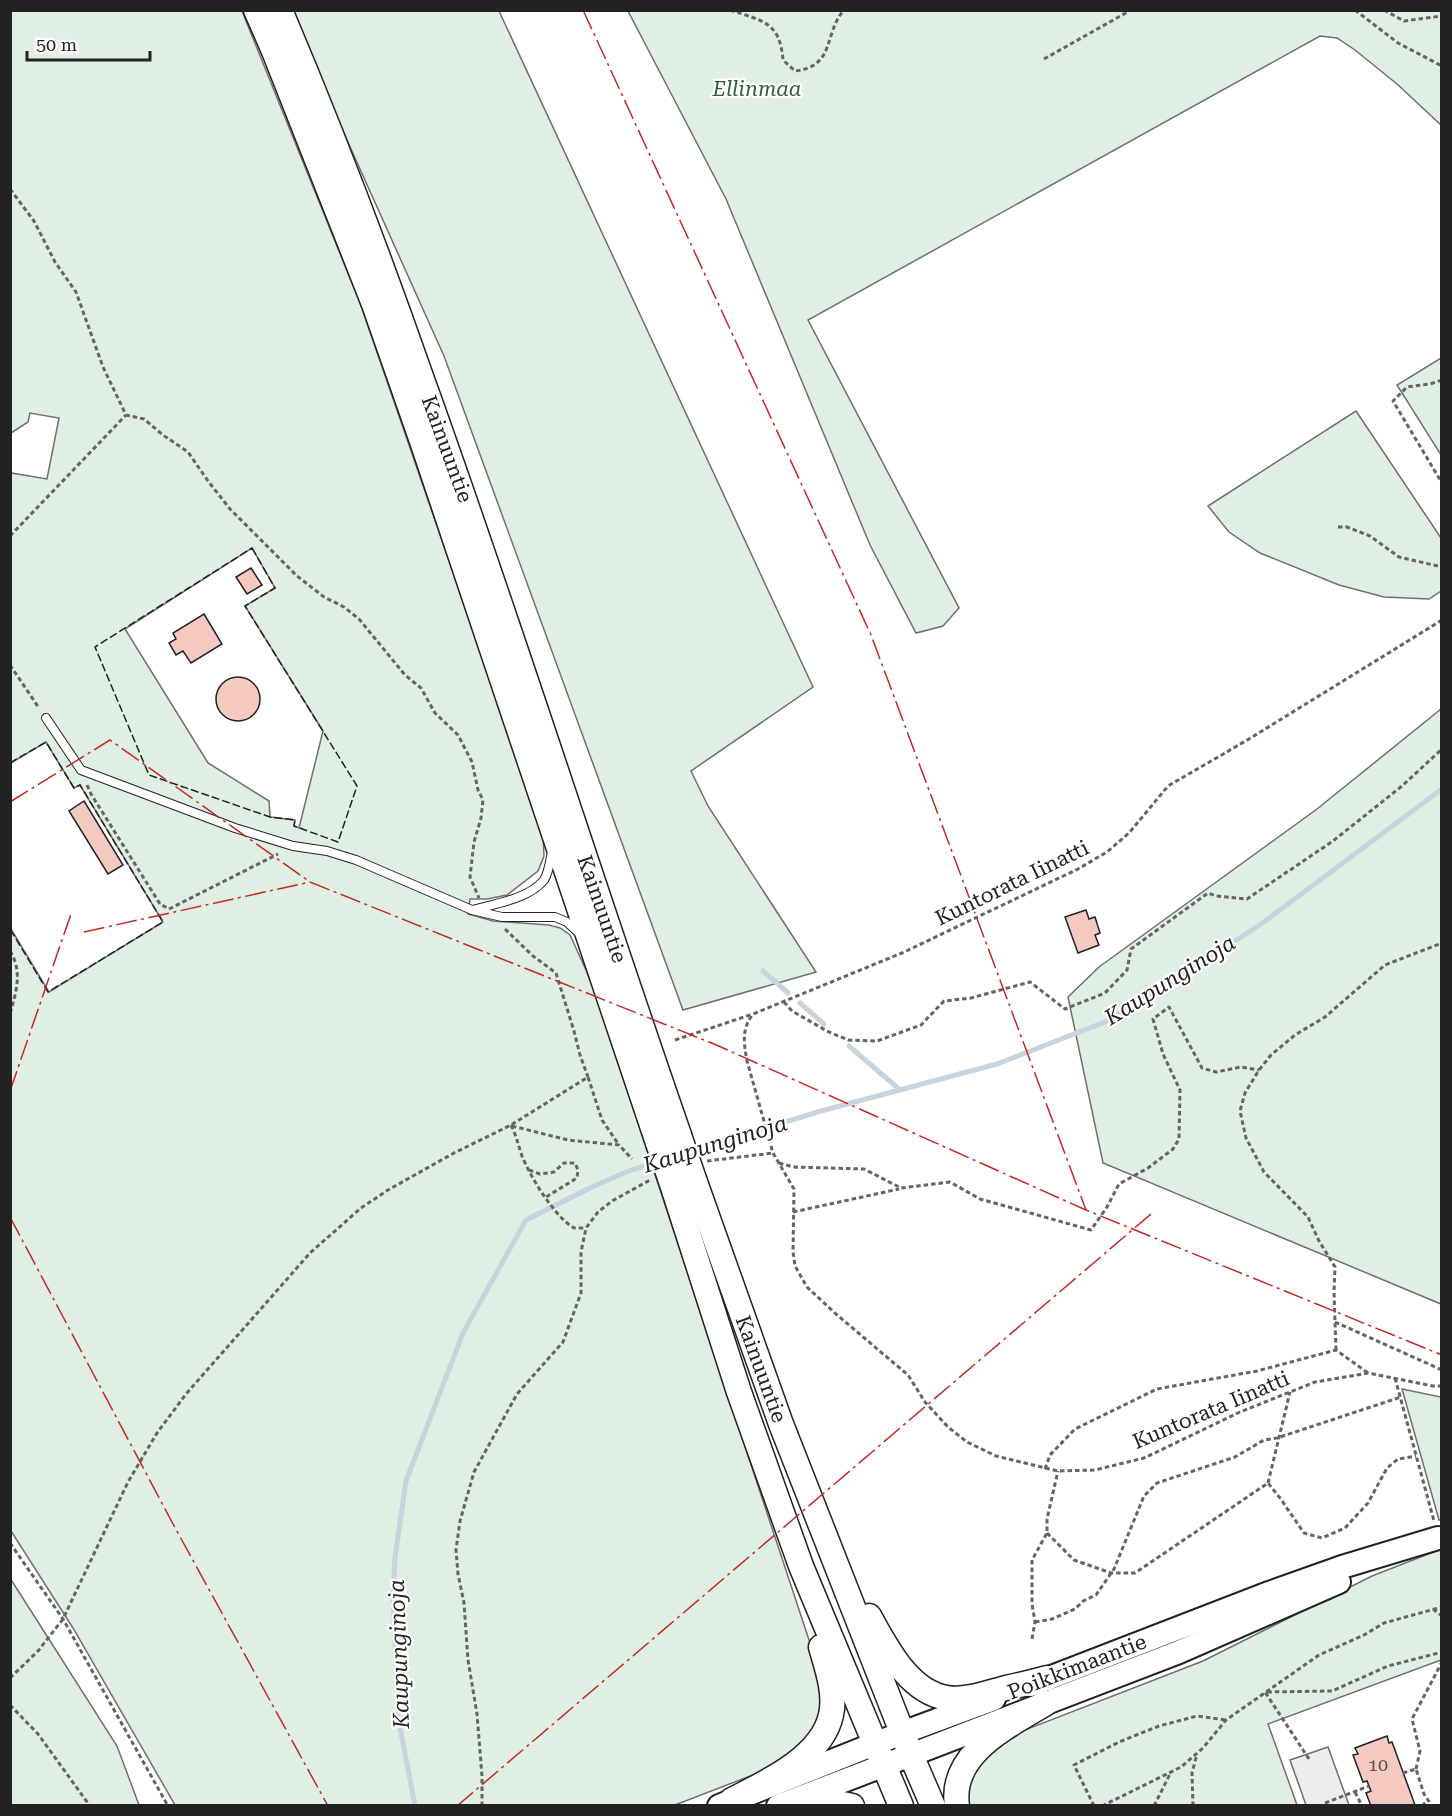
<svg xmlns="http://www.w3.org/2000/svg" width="1452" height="1816" font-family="'Roboto Serif',serif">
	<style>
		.green { fill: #e0efe3; stroke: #6f6f6f; stroke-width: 1.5; fill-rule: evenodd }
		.parking { fill: #ededed; stroke: #6f6f6f; stroke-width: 1.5 }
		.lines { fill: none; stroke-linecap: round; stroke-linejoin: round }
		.stream { stroke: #c7d3dd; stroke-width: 5 }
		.building { fill: #f3c9c0; stroke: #222; stroke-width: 1.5 }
		.service-casing { stroke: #222; stroke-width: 10 }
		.primary-casing { stroke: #222; stroke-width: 26 }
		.trunk-casing { stroke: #222; stroke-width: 27 }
		.path { stroke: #646464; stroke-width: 3; stroke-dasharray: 4.5 3; stroke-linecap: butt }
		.service { stroke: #fff; stroke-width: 8 }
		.primary { stroke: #fff; stroke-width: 22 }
		.trunk { stroke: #fff; stroke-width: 24 }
		.trunk-bridge-casing { stroke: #222; stroke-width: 27; stroke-linecap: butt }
		.trunk-bridge { stroke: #fff; stroke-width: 24 }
		.fence { stroke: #222; stroke-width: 1.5; stroke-dasharray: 8 3; stroke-linecap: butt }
		.power { stroke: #c62828; stroke-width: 1.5; stroke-dasharray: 21 4.5 3 4.5; stroke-linecap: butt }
		.labels { text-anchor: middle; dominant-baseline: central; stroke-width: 4.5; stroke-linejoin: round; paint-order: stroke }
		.number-label { font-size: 18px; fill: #564c4a }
		.park-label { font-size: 21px; font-style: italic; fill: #2f5e38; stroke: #fff }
		.street-label { font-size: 21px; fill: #222; stroke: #fff }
		.water-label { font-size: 22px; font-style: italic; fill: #222; stroke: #fff }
	</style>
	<rect width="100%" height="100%" fill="#fff"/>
	<g class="green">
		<path d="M10,11H242L360,303L543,833L544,856L538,871L507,895L487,899H470L468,914L493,921L549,925L560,928L570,935L591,981L815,1658L821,1686L820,1716L816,1731L790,1755L758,1773L675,1805H175L73,1628L11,1531V929L49,992L163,922L80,785L74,788L46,742L11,763V473L47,479L59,418L30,413L28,422L11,433ZM252,548L275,588L245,606L323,731L299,828L294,826L295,820L270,817L269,801L208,763L125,629Z"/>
		<polygon points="289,11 499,11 813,687 691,771 708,806 816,972 683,1010 444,356"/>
		<polygon points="628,11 1441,11 1441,125 1397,84 1355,50 1337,38 1320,36 808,320 959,608 943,626 916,633 870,545 726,199"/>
		<polygon points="1441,358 1441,455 1397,385"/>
		<polygon points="1356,411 1441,538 1441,591 1429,599 1384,597 1339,585 1260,553 1229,532 1208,506"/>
		<polygon points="1441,709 1441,1304 1103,1163 1068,997 1099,967 1317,809"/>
		<polygon points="1402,1389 1441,1397 1442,1519 1439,1520"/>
		<polygon points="1441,1549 1441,1660 1268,1724 1297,1805 964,1806 974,1768 1012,1735 1203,1661 1372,1576"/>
		<polygon points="10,1578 117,1746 139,1805 11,1805"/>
	</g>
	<polygon class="parking" points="1328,1747 1349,1805 1306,1805 1290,1760"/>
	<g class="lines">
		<g class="stream">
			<polyline points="763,971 788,993"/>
			<polyline points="800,1003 824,1024"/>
			<polyline points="849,1046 900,1090"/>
			<polyline points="690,1151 821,1111 997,1064 1105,1022 1185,974 1261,924 1442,789"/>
			<polyline points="415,1806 398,1717 393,1597 395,1558 406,1481 463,1333 526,1220 594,1186 629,1171 659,1161"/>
		</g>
	</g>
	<g class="building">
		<polygon points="251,568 262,585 247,594 236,577"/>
		<polygon points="204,614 222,644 191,663 183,651 176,655 169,643 176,639 173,633"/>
		<circle cx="238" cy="699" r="22"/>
		<polygon points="84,801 123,865 108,874 69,811"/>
		<polygon points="1086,910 1089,919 1095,917 1100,933 1095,935 1099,945 1078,953 1065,917"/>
		<polygon points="1387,1736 1389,1743 1392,1742 1415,1805 1371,1806 1366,1793 1371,1791 1367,1781 1363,1782 1353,1755 1358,1754 1355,1748"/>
	</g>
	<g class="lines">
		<defs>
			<g id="service">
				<polyline points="46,718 81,770 235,828 293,846 327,851 356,860 472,910"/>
				<path d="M552,852C550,861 549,872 544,880C529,899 494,904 472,910L502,917H555L567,922L580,934"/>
			</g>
			<g id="primary">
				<polyline points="1031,1685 1269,1593 1342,1567 1438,1538"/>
				<polyline points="719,1806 902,1733 994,1699"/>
				<polyline points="778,1806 1179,1652 1339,1582"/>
			</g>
			<g id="trunk">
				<polyline points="256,10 274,51 374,304 422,441 658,1143"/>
				<path d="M280,10C331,130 377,251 420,374C511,626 591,882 679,1135"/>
				<polyline points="695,1182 781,1424 911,1755 933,1806"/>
				<polyline points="674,1190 739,1392 801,1566 901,1806"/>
				<path d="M869,1616C886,1646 908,1692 947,1698C966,1701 987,1693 1006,1688C1020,1685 1033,1682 1047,1678"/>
				<path d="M732,1800C767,1782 822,1757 831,1715C836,1693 827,1668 821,1647"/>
				<polyline points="812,1806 833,1802 852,1806"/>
				<path d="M957,1806C949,1753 1009,1726 1046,1703"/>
			</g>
		</defs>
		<use href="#service" class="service-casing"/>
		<use href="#primary" class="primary-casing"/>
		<use href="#trunk" class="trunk-casing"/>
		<g class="path">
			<path d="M730,10C763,21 780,22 783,60L795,71C836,66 823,34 844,10"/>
			<polyline points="1355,10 1398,43 1442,66"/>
			<polyline points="1384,10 1404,21 1442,16"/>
			<polyline points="1044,59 1131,10"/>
			<polyline points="10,189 34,221 55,262 76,292 103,367 126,415 144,419 163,435 188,452 208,481 230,509 297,576 324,597 344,607 359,619 405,675 421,688 435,713 458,735 472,762 478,790 483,800 481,818 474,842 470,877 479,898"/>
			<polyline points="1442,380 1430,384 1407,387 1393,401 1442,483"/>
			<polyline points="1338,527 1347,527 1370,536 1399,557 1442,567"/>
			<polyline points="10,536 126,415"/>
			<path d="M1442,620L1249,739L1168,786L1129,833L1107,852L1078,869L902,953L753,1014C741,1030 744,1043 747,1061L773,1153L794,1189L793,1252L795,1266L807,1287L836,1314L908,1375L925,1402L948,1427L967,1442L996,1456L1058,1471L1095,1470L1144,1458L1240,1412L1315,1382L1368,1373L1433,1386H1442"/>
			<polyline points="10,665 39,708"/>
			<polyline points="87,785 91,794 160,904 169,909 278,854"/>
			<polyline points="505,929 533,956 556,973 574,1031 580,1055 588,1077"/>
			<path d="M10,951C23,972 16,992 10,1014"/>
			<polyline points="784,1002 792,1011 827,1031 848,1040 877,1041 921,1025 944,1001 971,998 1030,982 1065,1009 1105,993 1127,970 1131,949 1208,893 1216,896 1247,899 1333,841 1402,786 1442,749"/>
			<polyline points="675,1040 753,1014"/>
			<path d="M511,1125C517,1137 518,1145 522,1156C531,1178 554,1216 574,1228H586"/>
			<polyline points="512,1126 568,1140 619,1145 632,1159"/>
			<polyline points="707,1161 773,1153"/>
			<polyline points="779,1163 793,1167 864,1169 901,1188 950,1182 980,1199 1091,1230 1107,1207 1119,1184 1148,1168 1173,1149 1179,1139 1180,1090 1163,1054 1153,1019 1169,1007 1202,1068 1216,1072 1241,1067 1259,1070"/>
			<polyline points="529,1170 540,1174 554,1172 564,1163 575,1163 578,1170 577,1178 546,1197"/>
			<polyline points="793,1212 899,1189"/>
			<polyline points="1335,1322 1442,1370"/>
			<polyline points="1336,1350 1334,1292 1335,1267 1319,1241 1308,1217 1264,1172 1246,1138 1240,1111 1245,1093 1259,1070 1271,1055 1295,1035 1325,1017 1385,965 1442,943"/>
			<polyline points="1395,1378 1434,1521"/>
			<polyline points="1045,1469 1050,1455 1075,1429 1157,1389 1257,1371 1336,1350 1368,1373"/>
			<polyline points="1268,1483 1290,1392"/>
			<polyline points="1047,1533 1074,1560 1111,1573 1135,1573 1268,1483 1280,1498 1304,1533 1322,1538 1345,1528 1368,1503 1387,1468 1398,1459 1416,1456"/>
			<polyline points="10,1543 63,1619 168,1806"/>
			<polyline points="1433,1609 1442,1616"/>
			<polyline points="1035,1622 1052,1619 1075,1609 1083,1601 1096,1595 1114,1569 1144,1496 1157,1483 1235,1457 1264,1440 1277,1438 1401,1397"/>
			<polyline points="1032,1639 1035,1622 1032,1604 1032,1560 1047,1533 1047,1519 1058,1471"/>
			<polyline points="10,1678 38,1651 63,1619 128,1482 157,1433 186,1394 310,1253 361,1208 388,1190 454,1153 511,1125 588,1077 602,1120 619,1145"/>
			<polyline points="10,1705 38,1734 90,1806"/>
			<polyline points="1309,1759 1265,1692 1332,1691 1388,1666 1442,1652"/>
			<polyline points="1416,1769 1420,1751 1412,1719 1442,1662"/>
			<polyline points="1403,1773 1416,1769 1424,1794 1432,1806"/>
			<polyline points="1355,1792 1362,1806"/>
			<polyline points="1325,1803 1369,1786"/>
			<polyline points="482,1806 482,1776 477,1714 468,1660 464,1603 458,1574 456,1550 460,1521 474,1472 517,1394 563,1342 581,1293 581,1252 586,1228 598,1212 612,1201 650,1180"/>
			<polyline points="1094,1806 1074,1765 1119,1742 1159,1726 1197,1716 1226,1720"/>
			<polyline points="1102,1806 1181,1767 1203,1748 1226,1720 1319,1655 1364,1635 1384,1623 1442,1607"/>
			<polyline points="1154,1806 1171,1772"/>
			<polyline points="1193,1806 1192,1773 1197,1754"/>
			<polyline points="1422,1806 1428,1800"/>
		</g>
		<use href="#service" class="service"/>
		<use href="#primary" class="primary"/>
		<use href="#trunk" class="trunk"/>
		<defs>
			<g id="trunk-bridge">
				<polyline points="679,1135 695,1182"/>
				<polyline points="658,1143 674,1190"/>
			</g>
		</defs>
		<use href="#trunk-bridge" class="trunk-bridge-casing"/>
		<use href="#trunk-bridge" class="trunk-bridge"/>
		<g class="fence">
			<polygon points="252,548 275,588 245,606 357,786 338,842 294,826 295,820 270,817 149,775 95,647"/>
			<polyline points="10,763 46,742 74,788 80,785 163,922 48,992 10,929"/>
		</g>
		<g class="power">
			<polyline points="583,10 871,635 1086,1210"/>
			<polyline points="10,802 110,740 310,882 714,1044 1086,1210 1442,1355"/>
			<polyline points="84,932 310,882"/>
			<polyline points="10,1091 72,911"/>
			<polyline points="10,1217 173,1524 328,1806"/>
			<polyline points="457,1806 1151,1214"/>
		</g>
	</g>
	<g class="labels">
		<g class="number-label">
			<text x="1378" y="1764">10</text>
		</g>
		<g class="park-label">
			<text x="757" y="89">Ellinmaa</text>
		</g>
		<g class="street-label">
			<text transform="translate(447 449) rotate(70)">Kainuuntie</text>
			<text transform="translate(1012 883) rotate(-26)">Kuntorata Iinatti</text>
			<text transform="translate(602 909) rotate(71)">Kainuuntie</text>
			<text transform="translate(761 1369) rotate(70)">Kainuuntie</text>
			<text transform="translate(1211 1410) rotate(-23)">Kuntorata Iinatti</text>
			<text transform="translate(1077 1667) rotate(-21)">Poikkimaantie</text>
		</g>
		<g class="water-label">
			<text transform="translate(1170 980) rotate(-32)">Kaupunginoja</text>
			<text transform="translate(715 1144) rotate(-17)">Kaupunginoja</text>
			<text transform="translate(399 1654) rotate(-92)">Kaupunginoja</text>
		</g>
	</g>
	<rect width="1452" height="1816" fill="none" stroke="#222222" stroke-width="24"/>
	<path d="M27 51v9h123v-9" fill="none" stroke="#222222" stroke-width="3"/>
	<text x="36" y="51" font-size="18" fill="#222222" stroke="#ffffff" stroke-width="4.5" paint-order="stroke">50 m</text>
</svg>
